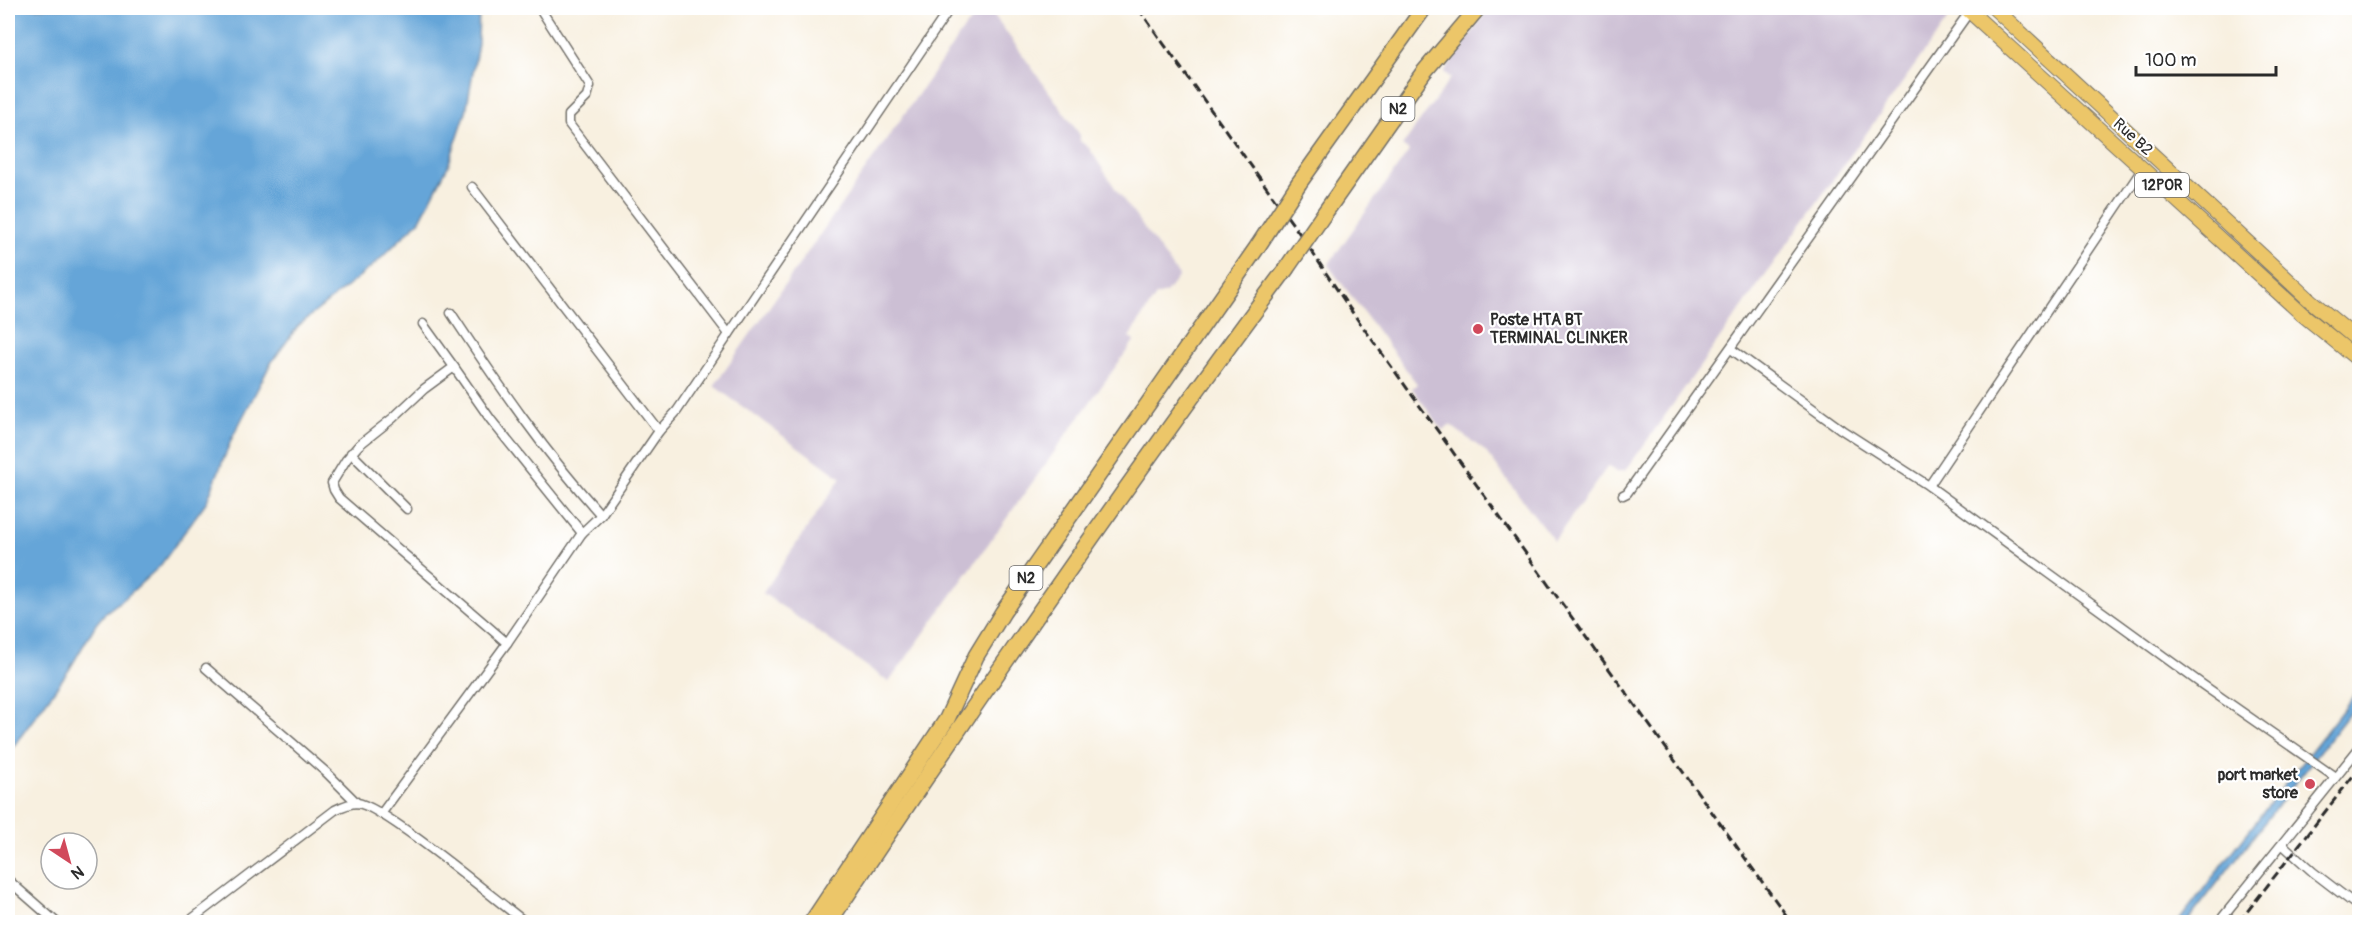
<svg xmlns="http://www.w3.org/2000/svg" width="2367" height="930" font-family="Pangolin,sans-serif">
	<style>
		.industrial { fill: #ccbfd4 }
		.water { fill: #65a5d8; stroke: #486882; stroke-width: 1.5 }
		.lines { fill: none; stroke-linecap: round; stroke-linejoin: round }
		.street-casing { stroke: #73706a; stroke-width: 11 }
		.primary-casing { stroke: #73706a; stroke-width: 16 }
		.highway-casing { stroke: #73706a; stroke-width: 18 }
		.street { stroke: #fff; stroke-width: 8 }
		.primary { stroke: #ecc669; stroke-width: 14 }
		.highway { stroke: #ecc669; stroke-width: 15 }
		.rail { stroke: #2b2b2b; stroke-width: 3; stroke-dasharray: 9 4.5; stroke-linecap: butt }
		.highway-bridge-casing { stroke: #73706a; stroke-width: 18; stroke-linecap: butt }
		.highway-bridge { stroke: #ecc669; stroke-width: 15 }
		.poi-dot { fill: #d1495b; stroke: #fff; stroke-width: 2 }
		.labels { text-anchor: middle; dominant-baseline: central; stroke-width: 4.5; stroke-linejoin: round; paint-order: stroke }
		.shield { fill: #fff; stroke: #6b6b6b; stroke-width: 1.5 }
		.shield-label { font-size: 15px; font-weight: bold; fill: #2b2b2b }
		.street-label { font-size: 16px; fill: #2b2b2b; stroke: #fff }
		.poi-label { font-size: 16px; font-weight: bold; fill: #2b2b2b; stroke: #fff; text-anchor: start }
	</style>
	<rect width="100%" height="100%" fill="#fff"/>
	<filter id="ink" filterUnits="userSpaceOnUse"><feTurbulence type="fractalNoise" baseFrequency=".0167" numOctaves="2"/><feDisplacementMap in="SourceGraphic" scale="12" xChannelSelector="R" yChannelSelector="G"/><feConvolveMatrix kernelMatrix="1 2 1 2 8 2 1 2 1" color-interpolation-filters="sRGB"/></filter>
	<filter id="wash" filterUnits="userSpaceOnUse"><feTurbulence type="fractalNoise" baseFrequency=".008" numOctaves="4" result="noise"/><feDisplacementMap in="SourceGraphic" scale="24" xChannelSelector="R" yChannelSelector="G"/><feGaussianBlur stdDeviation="1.35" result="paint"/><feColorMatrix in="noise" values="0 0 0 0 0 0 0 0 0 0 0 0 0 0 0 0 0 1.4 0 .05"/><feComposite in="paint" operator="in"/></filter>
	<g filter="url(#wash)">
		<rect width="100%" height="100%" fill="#f8f0e0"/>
		<g class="industrial">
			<polygon points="989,8 1080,135 1080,141 1089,148 1117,191 1179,276 1166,293 1156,296 1129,337 1134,341 889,682 763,593 841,478 714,386 966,26"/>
			<polygon points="1489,8 1951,8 1950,16 1626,470 1616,472 1608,466 1554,541 1485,451 1450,425 1442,430 1412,388 1417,384 1328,265 1409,151 1402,146 1451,78 1444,72"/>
		</g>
		<g class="water">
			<polygon points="8,8 479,8 478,43 466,112 448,166 420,220 376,263 298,326 271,363 256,392 232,438 207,501 160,566 125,598 106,612 96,624 69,670 8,754"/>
			<polygon points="2359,689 2359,701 2187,922 2178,922"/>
		</g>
	</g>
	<g filter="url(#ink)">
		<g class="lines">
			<defs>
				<g id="street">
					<polyline points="541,10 590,86 587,97 569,115 569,124 729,334"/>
					<polyline points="472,187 659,431"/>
					<path d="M451,313C497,383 545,453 601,515"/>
					<polyline points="423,324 454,367 424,389 393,418 359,445 346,460 332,483 334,490 339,498 507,643"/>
					<polyline points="1731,349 1842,430 1929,486 2203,685 2335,777"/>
					<polyline points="454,367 491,420 582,533"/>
					<polyline points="351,453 407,509"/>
					<polyline points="1929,486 2143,168"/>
					<polyline points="1623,495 1627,493 1972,8"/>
					<polyline points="206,668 327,773 357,803"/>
					<polyline points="381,814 507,643 582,533 601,515 659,431 677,411 950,8"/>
					<polyline points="2283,845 2313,872 2360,908"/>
					<polyline points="8,880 56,922"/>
					<path d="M188,922L335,810C341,807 349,803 357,803C383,805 497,901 525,922"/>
					<polyline points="2219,922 2360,747"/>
				</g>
				<g id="primary">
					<polyline points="1966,8 2302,314 2360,361"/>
					<polyline points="1994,8 2312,302 2360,342"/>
				</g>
				<g id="highway">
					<polyline points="1299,183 1424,8"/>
					<polyline points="1324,214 1423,73 1478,8"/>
					<polyline points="812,922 947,719 976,656 1003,612 1258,246"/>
					<path d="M829,922C976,701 1127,482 1286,269"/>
				</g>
			</defs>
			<use href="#street" class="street-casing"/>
			<use href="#primary" class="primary-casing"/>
			<use href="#highway" class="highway-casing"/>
			<use href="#street" class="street"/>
			<use href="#primary" class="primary"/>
			<use href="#highway" class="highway"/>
			<g class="rail">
				<polyline points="1138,8 1302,237 1350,309 1791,922"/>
				<polyline points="2239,922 2360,767"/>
			</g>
			<defs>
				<g id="highway-bridge">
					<polyline points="1258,246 1299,183"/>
					<polyline points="1286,269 1324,214"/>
				</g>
			</defs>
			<use href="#highway-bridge" class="highway-bridge-casing"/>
			<use href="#highway-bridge" class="highway-bridge"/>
		</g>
	</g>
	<g class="poi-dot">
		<circle cx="1478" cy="329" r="6"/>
		<circle cx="2310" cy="784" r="6"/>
	</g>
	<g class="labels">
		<g class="shield">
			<rect x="1381.5" y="97" width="33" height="24" rx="4.5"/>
			<rect x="2135" y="173" width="54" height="24" rx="4.5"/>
			<rect x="1009.5" y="566" width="33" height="24" rx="4.5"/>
		</g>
		<g class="shield-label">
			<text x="1398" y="109">N2</text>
			<text x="2162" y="185">12POR</text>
			<text x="1026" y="578">N2</text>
		</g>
		<g class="street-label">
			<text transform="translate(2133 137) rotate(42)">Rue B2</text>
		</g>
		<g class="poi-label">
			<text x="1490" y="320">Poste HTA BT<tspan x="1490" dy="18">TERMINAL CLINKER</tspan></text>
			<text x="2298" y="775" text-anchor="end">port market<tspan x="2298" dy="18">store</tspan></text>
		</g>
	</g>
	<rect width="2367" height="930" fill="none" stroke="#fff" stroke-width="30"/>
	<g transform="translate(69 861) rotate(144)"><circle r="28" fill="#ffffff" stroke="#aaaaaa" stroke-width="1.5"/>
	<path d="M0-4.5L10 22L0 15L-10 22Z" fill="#d1495b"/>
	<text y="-9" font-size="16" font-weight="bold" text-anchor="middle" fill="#2b2b2b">N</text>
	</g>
	<path d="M2136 66v9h140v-9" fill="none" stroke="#2b2b2b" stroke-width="3"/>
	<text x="2145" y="66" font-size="18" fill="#2b2b2b" stroke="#ffffff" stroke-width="4.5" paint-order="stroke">100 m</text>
</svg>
